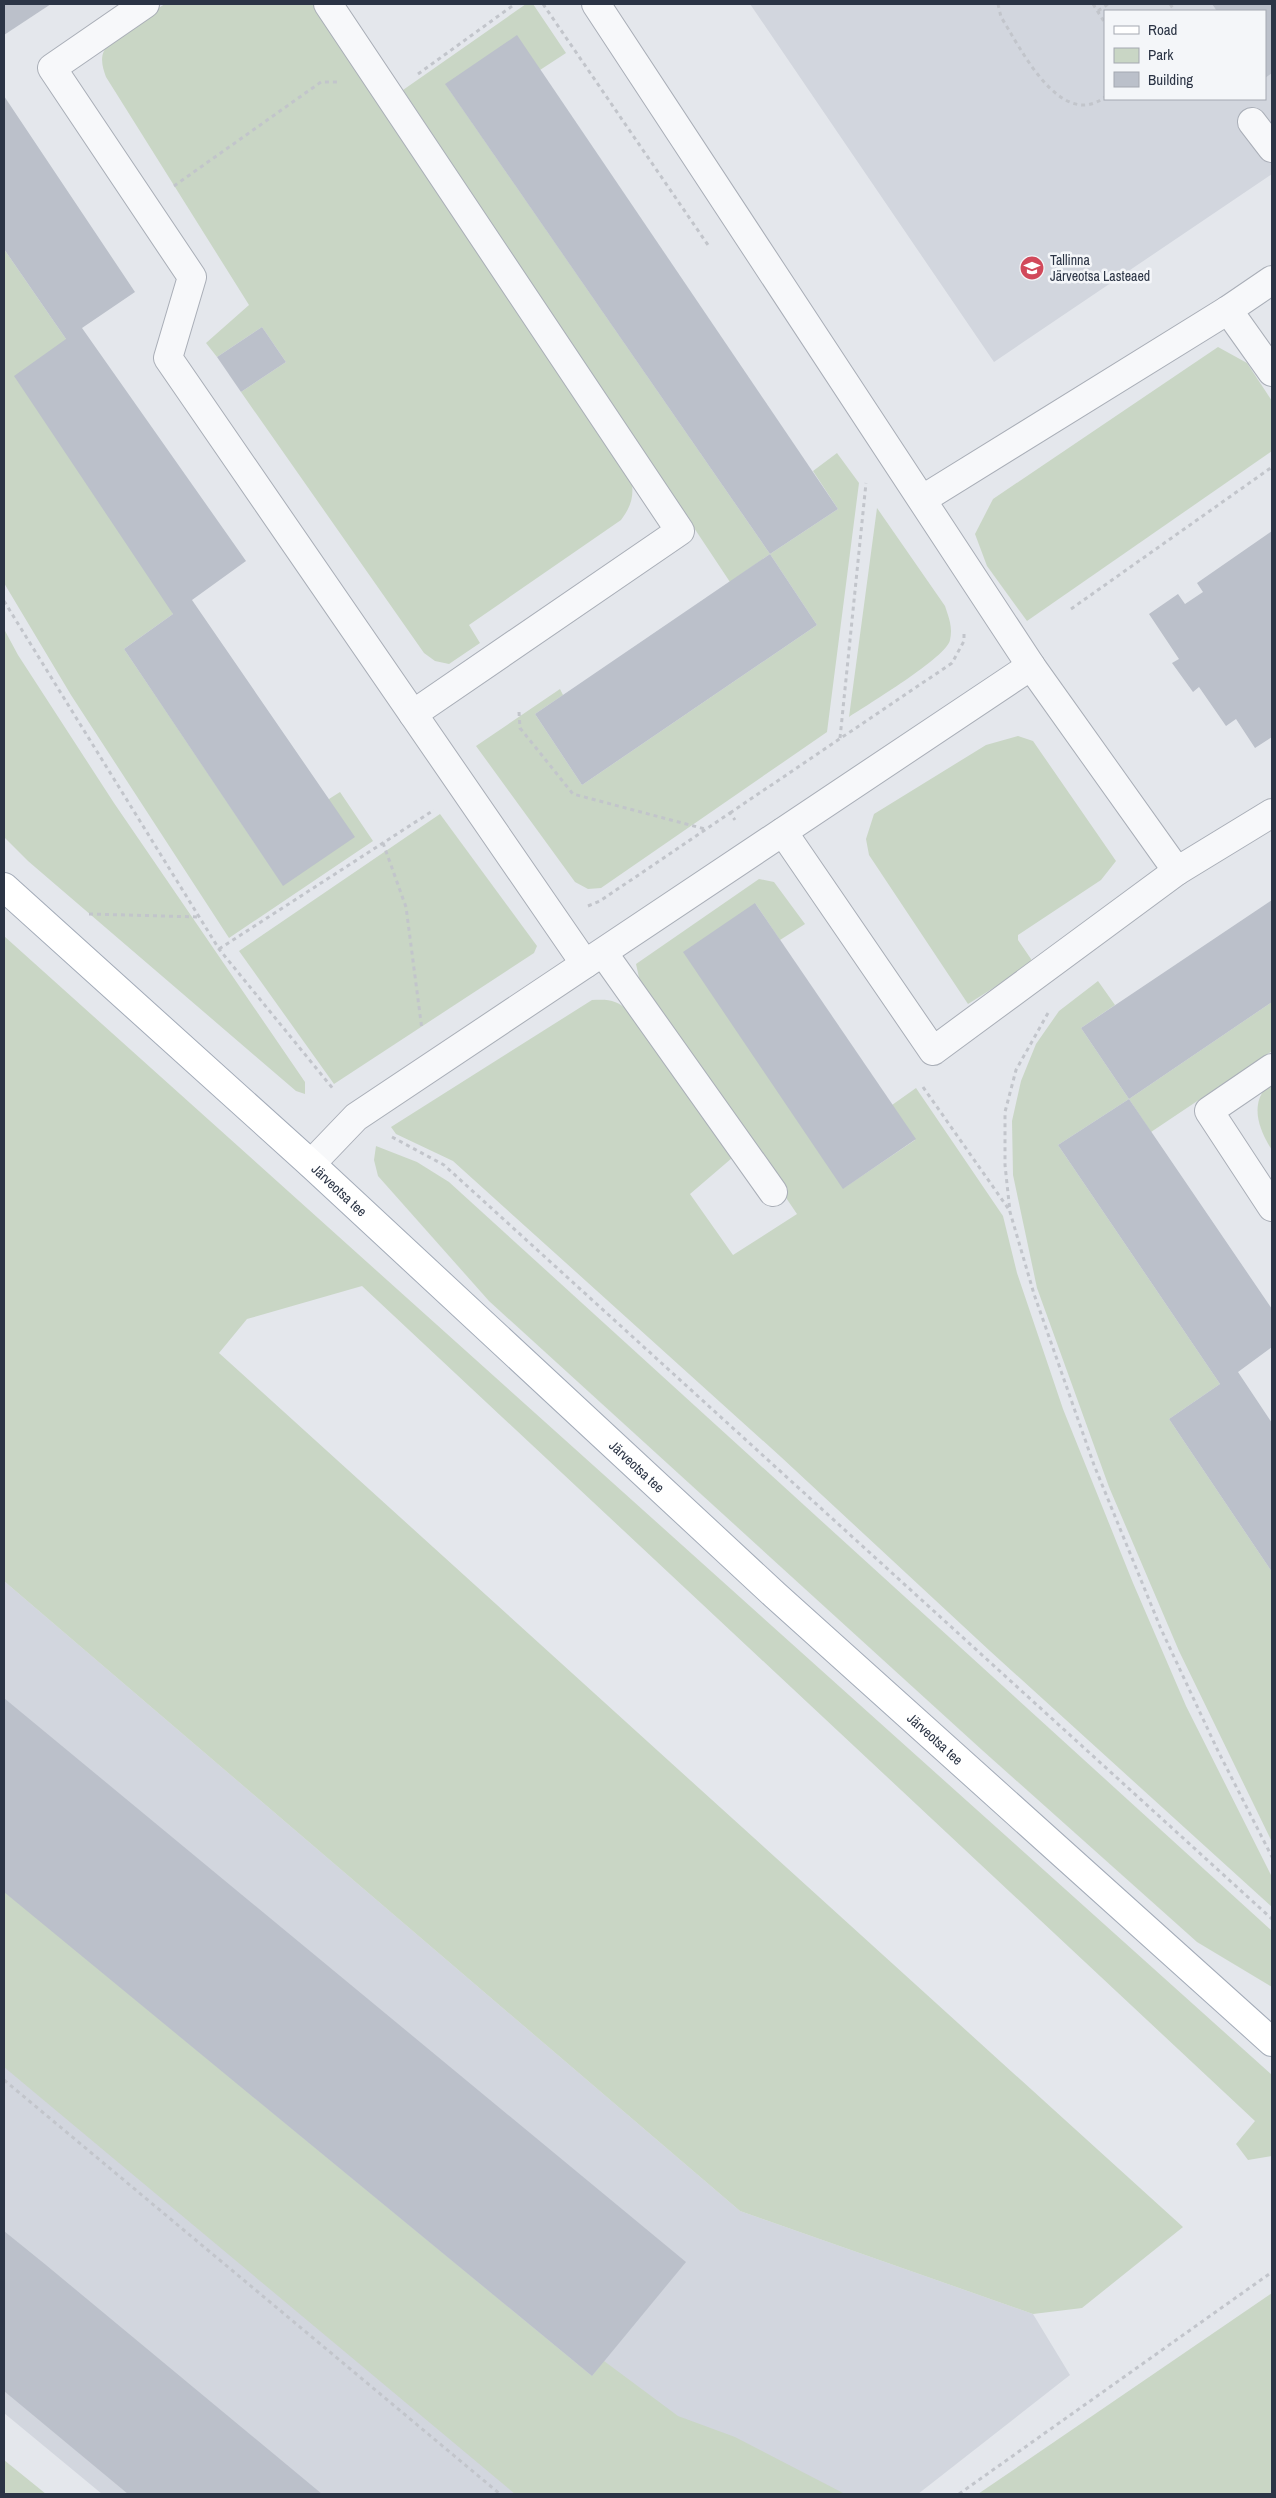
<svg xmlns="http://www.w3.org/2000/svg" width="1276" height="2498" font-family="'Archivo Narrow',sans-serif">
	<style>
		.built { fill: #d2d6de; fill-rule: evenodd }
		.green { fill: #c9d6c5 }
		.building { fill: #bbc0ca }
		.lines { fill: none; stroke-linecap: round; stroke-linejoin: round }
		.minor-casing { stroke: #a9aeb7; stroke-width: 30 }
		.major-casing { stroke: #a3abb8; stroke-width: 30 }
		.path { stroke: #c2c5cb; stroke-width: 3; stroke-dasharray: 4 4; stroke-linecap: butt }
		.minor { stroke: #f7f8fa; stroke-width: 28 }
		.major { stroke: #fff; stroke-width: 28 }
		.labels { text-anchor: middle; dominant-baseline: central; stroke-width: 5; stroke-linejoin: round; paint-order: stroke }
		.poi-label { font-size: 14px; fill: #2b3445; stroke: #f4f6f9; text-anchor: start }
		.street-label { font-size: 14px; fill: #2b3445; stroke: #f4f6f9 }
	</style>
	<rect width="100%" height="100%" fill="#e4e7ec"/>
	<g class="built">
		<path d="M750,4H1272V174L994,362ZM1105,11H1265V99H1105Z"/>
		<polygon points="4,1581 740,2211 1033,2314 1070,2375 918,2494 102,2494 4,2413"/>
	</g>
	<g class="green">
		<path d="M165,4H318L631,475C634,494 633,504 621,520L469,625L480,643L449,664L435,661L424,653L241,392L286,362L262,327L217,357L206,343L249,305L106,77C103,69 100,59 104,51C111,34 149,14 165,4Z"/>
		<polygon points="526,4 533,4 566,53 540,70 446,85 770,554 838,509 813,471 837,453 859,483 827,732 601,888 588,889 575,882 476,746 560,689 563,695 535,714 582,785 817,625 770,554 730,582 403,90"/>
		<polygon points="4,249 66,339 173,614 124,649 283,885 329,799 340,792 373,841 229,938 71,695 4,583"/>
		<polygon points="1218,347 1247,363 1272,401 1272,451 1027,621 987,566 975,534 993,499"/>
		<path d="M877,508L945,606C949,618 953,628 950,640C947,657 867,705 849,717Z"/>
		<polygon points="4,629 18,655 114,803 305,1082 305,1094 296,1091 28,861 4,837"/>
		<polygon points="1018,736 1033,741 1116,861 1101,880 1018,935 1018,940 1031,959 1030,965 968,1004 869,855 866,839 874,814 986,745"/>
		<polygon points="440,814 537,946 534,953 334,1084 239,951"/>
		<path d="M759,879L774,882L805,924L780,940L755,903L844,1188L915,1140L892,1105L916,1088L1003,1216L1017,1273L1063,1409L1133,1583L1186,1706L1272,1877V1907L990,1651L781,1457L453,1161L396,1134L391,1127L592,1000C609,999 617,1000 630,1012L732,1158L690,1194L733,1255L797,1214L640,982L636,964Z"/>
		<polygon points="4,936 1272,2075 1272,2156 1248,2160 1236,2144 1255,2121 362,1286 247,1319 219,1353 1183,2227 1082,2308 1033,2314 740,2211 4,1581"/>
		<polygon points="1098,981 1115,1005 1081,1028 1129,1099 1272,1002 1272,1051 1151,1132 1129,1099 1058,1145 1220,1384 1169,1419 1272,1572 1272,1842 1179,1651 1109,1487 1037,1288 1013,1175 1012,1121 1021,1081 1036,1044 1059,1011"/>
		<path d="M1272,1082V1150C1258,1129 1248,1100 1272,1082Z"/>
		<polygon points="376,1146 417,1162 449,1182 1272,1931 1272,1987 1197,1942 982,1750 489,1301 378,1176 374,1160"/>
		<polygon points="4,1891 592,2376 604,2361 678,2416 735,2437 845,2494 515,2494 4,2067"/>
		<polygon points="1272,2293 1272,2494 978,2494"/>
		<polygon points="4,2460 46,2494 4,2494"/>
	</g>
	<g class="building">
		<polygon points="4,4 51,4 4,35"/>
		<polygon points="1212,4 1272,4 1272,73 1265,78 1265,11 1217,11"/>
		<polygon points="517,35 838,509 770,554 445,84"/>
		<polygon points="4,96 135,292 82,328 246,561 192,600 355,837 283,886 124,649 173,614 14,376 66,339 4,249"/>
		<polygon points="262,327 286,362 241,392 217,357"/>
		<polygon points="1272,531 1272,737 1255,748 1236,719 1226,726 1199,687 1193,692 1172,663 1179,659 1149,614 1178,594 1185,604 1203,592 1197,583"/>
		<polygon points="770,554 817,625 582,785 535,714"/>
		<polygon points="1272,900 1272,1002 1129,1099 1272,1309 1272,1347 1238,1372 1272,1423 1272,1572 1169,1419 1220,1384 1058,1145 1129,1099 1081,1028"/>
		<polygon points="755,903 916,1139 843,1189 683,952"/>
		<polygon points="4,1698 686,2262 592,2376 4,1892"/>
		<polygon points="4,2231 46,2265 322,2494 128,2494 4,2391"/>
	</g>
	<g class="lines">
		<defs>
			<g id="minor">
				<polyline points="145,4 52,68 192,277 168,358 585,964"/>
				<polyline points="328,4 680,531 413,714"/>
				<polyline points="596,4 1031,666"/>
				<polyline points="1252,122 1272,148"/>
				<polyline points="1228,310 1272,372"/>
				<polyline points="923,499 1228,310 1272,280"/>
				<polyline points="783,832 933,1051 1177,871"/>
				<polyline points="604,954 773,1192"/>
				<polyline points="1272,1068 1209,1111 1272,1207"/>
				<polyline points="311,1164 356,1117 1031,666 1177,871 1272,813"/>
			</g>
			<g id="major">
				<path id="s1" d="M4,887L311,1164L775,1595L1272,2042"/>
			</g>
		</defs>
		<use href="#minor" class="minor-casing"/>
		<use href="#major" class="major-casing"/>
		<g class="path">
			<polyline points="543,4 710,248"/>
			<path d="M998,4L1001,17C1020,47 1060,131 1105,97"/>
			<polyline points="1093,4 1105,23"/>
			<polyline points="1170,4 1175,11"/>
			<polyline points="1098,11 1108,4"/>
			<polyline points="418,74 515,4"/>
			<polyline points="174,186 321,82 337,82"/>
			<polyline points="4,601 219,949 334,1090"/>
			<polyline points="1071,609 1272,467"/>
			<polyline points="519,712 520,728 573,794 705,829"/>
			<polyline points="840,738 866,483"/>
			<polyline points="730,813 952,663 964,641 964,632"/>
			<polyline points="383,843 406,907 422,1030"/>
			<polyline points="588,906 600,901 730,813 735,820"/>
			<polyline points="89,914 200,917"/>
			<polyline points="219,949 434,810"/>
			<polyline points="1048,1013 1016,1070 1005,1112 1005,1165 1010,1212 1034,1294 1094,1465 1161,1629 1218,1751 1272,1857"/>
			<polyline points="923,1087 1010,1211"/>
			<polyline points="392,1137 444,1165 1272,1919"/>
			<polyline points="4,2080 500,2494"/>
			<polyline points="959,2494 1272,2272"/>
		</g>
		<use href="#minor" class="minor"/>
		<use href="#major" class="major"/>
	</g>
	<defs>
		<symbol id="school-disc" viewBox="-11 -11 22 22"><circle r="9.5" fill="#d1495b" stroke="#f4f6f9"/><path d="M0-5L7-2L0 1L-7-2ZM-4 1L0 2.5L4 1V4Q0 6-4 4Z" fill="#fff"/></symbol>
	</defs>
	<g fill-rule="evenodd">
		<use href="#school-disc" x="1018" y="254" width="28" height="28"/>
	</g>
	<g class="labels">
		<g class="poi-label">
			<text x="1050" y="260">Tallinna<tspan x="1050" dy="16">Järveotsa Lasteaed</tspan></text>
		</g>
		<g class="street-label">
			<text stroke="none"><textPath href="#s1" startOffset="452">Järveotsa tee</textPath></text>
			<text stroke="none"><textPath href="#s1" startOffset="858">Järveotsa tee</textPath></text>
			<text stroke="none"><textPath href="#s1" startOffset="1262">Järveotsa tee</textPath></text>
		</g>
	</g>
	<rect width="1276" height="2498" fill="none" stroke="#2b3445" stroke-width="10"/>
	<rect x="1104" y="10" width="162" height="90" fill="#f4f6f9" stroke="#a4a8b1"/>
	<rect x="1114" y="26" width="25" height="8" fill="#ffffff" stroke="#a4a8b1"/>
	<text x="1148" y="35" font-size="15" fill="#2b3445">Road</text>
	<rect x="1114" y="48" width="25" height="15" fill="#c9d6c5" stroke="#a4a8b1"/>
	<text x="1148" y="60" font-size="15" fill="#2b3445">Park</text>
	<rect x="1114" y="72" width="25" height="15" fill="#bbc0ca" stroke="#a4a8b1"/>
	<text x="1148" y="85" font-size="15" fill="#2b3445">Building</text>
</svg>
